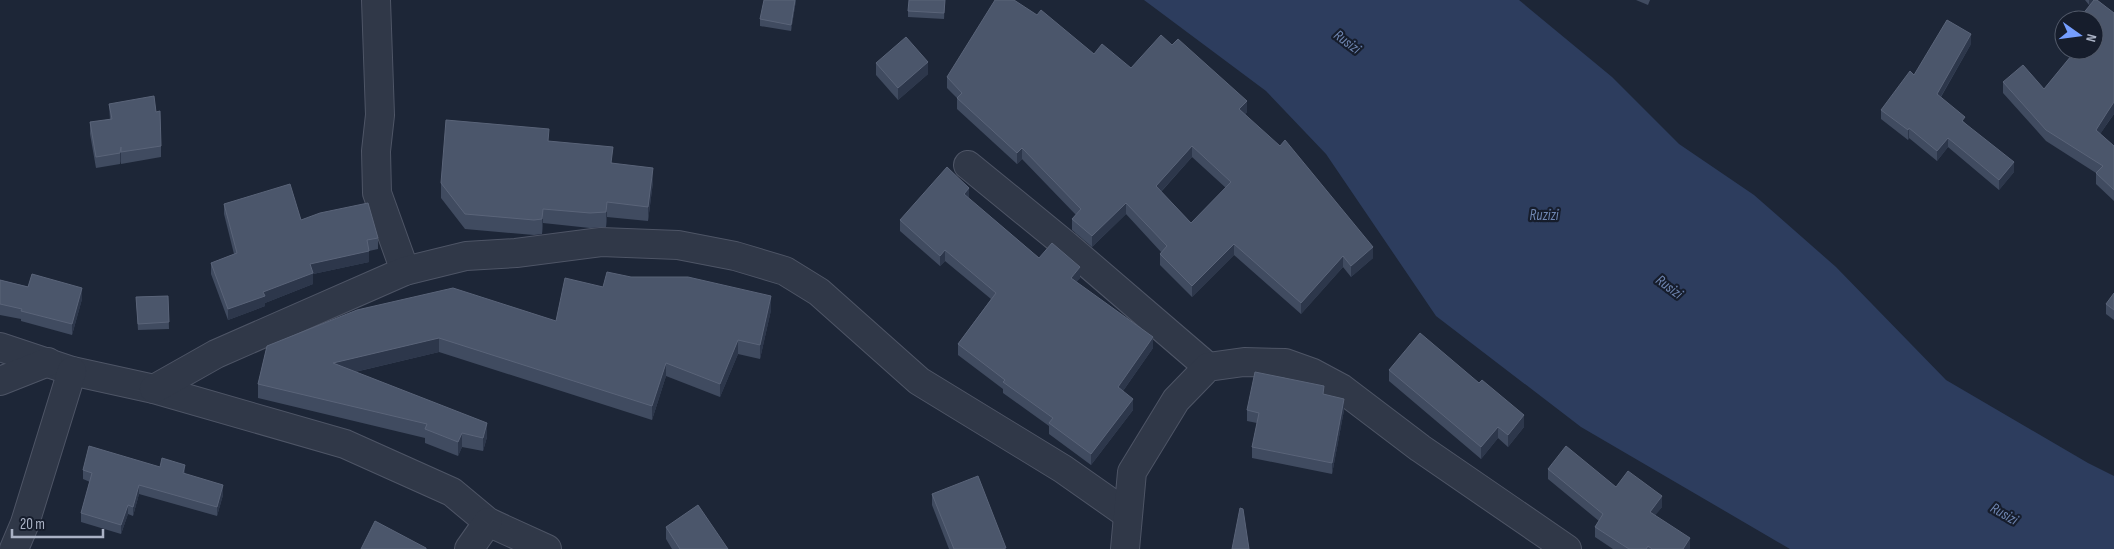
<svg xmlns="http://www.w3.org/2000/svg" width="2114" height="549" font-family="'Sofia Sans Condensed',sans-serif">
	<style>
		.water { fill: #2d3d5e }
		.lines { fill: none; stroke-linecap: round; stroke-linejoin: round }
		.minor-casing { stroke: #4e5566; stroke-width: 30 }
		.minor { stroke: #303848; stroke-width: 28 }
		.wall { fill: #404b60; fill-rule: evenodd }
		.shaded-wall { fill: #2d374b }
		.building { fill: #4b566b; stroke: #5a6479; fill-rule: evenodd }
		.labels { text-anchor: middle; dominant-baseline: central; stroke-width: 4.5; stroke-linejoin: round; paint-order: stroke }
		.water-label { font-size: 15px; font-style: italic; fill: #6f86b1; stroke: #161d2c }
	</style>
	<rect width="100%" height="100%" fill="#1d2637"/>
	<polygon class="water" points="1144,0 1519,0 1612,77 1679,144 1754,195 1836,267 1946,380 2088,463 2114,476 2114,549 1790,549 1581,427 1436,316 1326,154 1266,91"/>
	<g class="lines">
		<defs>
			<g id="minor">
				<polyline points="376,0 380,115 376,151 377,193 405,271"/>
				<polyline points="968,165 1066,245 1208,367"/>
				<polyline points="0,347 72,371 154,389 345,444 452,492 488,522 547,549"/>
				<polyline points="0,381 48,362"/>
				<polyline points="154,389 216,354 405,271 466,256 516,253 601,242 678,245 735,256 785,271 819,292 919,381 1063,469 1127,514"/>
				<polyline points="14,549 25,523 72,371"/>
				<polyline points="469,549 488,522"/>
				<polyline points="1125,549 1132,472 1176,400 1208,367 1244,362 1285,363 1313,373 1341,388 1420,448 1567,549"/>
			</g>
		</defs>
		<use href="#minor" class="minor-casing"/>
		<use href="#minor" class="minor"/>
	</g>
	<g class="wall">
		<polygon points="796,0 791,31 760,26 760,19"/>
		<polygon points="945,0 944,19 908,17 908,11"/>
		<polygon points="1636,0 1650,0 1648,5"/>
		<polygon points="2085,0 2097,0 2114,13 2114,114 2100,134 2114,146 2114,201 2096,184 2096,173 2046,141 2003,93 2003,82 2044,89 2074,53 2071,50 2094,50 2092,3 2089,5"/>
		<polygon points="1971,44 1941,97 1965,123 2014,172 1999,190 1948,147 1937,161 1909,138 1908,140 1881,119 1881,110 1914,75"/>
		<path d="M1094,54L1247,112L1245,114L1373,258L1351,277L1343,267L1301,314L1234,255L1192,297L1160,265V254L1161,252L1126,214L1092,247L1072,230V219L1076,215L1022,159L1017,164L957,109V98L947,88V77ZM1192,157L1226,188L1191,223L1161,192Z"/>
		<polygon points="876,63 928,74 898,100 876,75"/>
		<polygon points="109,104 161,146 161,157 121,164 121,159 120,164 96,168 90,134 90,122 110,120"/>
		<polygon points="549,141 613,163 653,182 648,221 607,217 606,227 590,228 543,223 542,234 534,235 465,229 441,198 441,183"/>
		<polygon points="969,198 969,199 1039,258 1080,278 1076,282 1153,348 1123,391 1133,410 1091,465 1049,434 1049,426 1003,393 1003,389 958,355 958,344 991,299 945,261 940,266 900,231 900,220"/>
		<polygon points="224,204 301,220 378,238 378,249 369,251 369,262 313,274 313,284 265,303 265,306 228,320 211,274 211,263 234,254 224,214"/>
		<polygon points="0,280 82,299 72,335 21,321 21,319 0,315"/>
		<polygon points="603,287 771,310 760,359 738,354 720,397 666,376 652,420 439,352 355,372 487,437 483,451 462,447 458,456 425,443 425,438 258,398 258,384 267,346 556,321"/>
		<polygon points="2114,293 2114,320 2106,314 2106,304"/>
		<polygon points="168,296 169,329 138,330 136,297"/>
		<polygon points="1389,370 1524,427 1508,447 1498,438 1481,459 1389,381"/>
		<polygon points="1324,394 1344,410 1332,474 1252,458 1252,447 1257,423 1247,421 1247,410"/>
		<polygon points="1548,469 1616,487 1662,507 1655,515 1690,548 1690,549 1613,549 1595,537 1595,527 1599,521 1548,479"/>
		<polygon points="83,470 185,474 223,495 217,516 139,494 133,516 128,514 121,534 81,522 81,513 90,482 83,479"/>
		<polygon points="932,494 1002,549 949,549 932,505"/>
		<polygon points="666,527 728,549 672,549 666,539"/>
	</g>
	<g class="shaded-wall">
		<polygon points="795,0 796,0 791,31 791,25"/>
		<polygon points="2089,0 2096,0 2089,5"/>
		<polygon points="1971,34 1971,44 1937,103 1937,94"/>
		<polygon points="928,62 928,74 898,100 898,88"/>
		<polygon points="1247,101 1247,112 1239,120 1239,109"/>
		<polygon points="2114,102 2114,114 2108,122 2096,141 2096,130 2108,111"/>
		<polygon points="1909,128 1909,138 1908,140 1908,130"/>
		<polygon points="1948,138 1948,147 1937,161 1937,151"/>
		<polygon points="1192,146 1192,157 1156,197 1156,186"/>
		<polygon points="121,147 121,159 120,164 120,153"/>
		<polygon points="1022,148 1022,159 1017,164 1017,153"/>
		<polygon points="2014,162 2014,172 1999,190 1999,180"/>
		<polygon points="653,168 653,182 648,221 648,207"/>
		<polygon points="969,188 969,198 964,205 964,194"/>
		<polygon points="607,202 607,217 606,227 606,212"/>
		<polygon points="1126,203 1126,214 1092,247 1092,236"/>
		<polygon points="543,209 543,223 542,234 542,219"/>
		<polygon points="1234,244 1234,255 1192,297 1192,286"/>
		<polygon points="1373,247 1373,258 1351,277 1351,266"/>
		<polygon points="945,250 945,261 940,266 940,256"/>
		<polygon points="369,251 369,262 313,274 313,284 265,303 265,306 228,320 228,309 263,292 310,264"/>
		<polygon points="1343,256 1343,267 1301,314 1301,303"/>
		<polygon points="1080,267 1080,278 1071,289 1071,278"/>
		<polygon points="82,288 82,299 72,335 72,324"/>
		<polygon points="771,296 771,310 760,359 760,345"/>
		<polygon points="1153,337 1153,348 1118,398 1118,387"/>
		<polygon points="439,338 439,352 333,377 333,363"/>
		<polygon points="738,340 738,354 720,397 720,384"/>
		<polygon points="666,363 666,376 652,420 652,406"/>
		<polygon points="1133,399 1133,410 1091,465 1091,454"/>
		<polygon points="1344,399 1344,410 1332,474 1332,463"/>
		<polygon points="1524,415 1524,427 1508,447 1508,435"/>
		<polygon points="487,423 487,437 483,451 483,438"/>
		<polygon points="1498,427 1498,438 1481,459 1481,447"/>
		<polygon points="462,433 462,447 458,456 458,442"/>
		<polygon points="185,465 185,474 183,473"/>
		<polygon points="139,485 139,494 133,516 133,507"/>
		<polygon points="223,485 223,495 217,516 217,507"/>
		<polygon points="1662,496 1662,507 1650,522 1650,512"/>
		<polygon points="128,505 128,514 121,534 121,525"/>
		<polygon points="1690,538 1690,549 1683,549"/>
	</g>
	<g class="building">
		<polygon points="764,0 795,0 791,25 760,19"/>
		<polygon points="909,0 945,0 944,13 908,11"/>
		<path d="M995,0H1014L1037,15L1041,10L1094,54L1102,44L1131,68L1161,35L1172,45L1178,39L1247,101L1239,109L1280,146L1285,140L1373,247L1351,266L1343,256L1301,303L1234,244L1192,286L1160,254L1167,246L1126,203L1092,236L1072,219L1081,209L1022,148L1017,153L957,98L962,93L947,77ZM1192,146L1231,182L1191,223L1156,186Z"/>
		<polygon points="2094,0 2097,0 2114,13 2114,102 2108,111 2096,130 2114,146 2114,190 2096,173 2103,166 2046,130 2003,82 2023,65 2044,89 2076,50 2094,50 2094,20 2078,20"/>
		<polygon points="1947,20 1971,34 1937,94 1965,117 1962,121 2014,162 1999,180 1948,138 1937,151 1909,128 1908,130 1881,110 1910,71 1914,75"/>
		<polygon points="906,37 928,62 898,88 876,63"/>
		<polygon points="154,96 156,112 160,111 161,146 121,152 121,147 120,153 96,157 90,122 112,119 109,104"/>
		<polygon points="446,120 549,129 548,141 613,147 611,163 653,168 648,207 607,202 606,212 590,213 543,209 542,219 534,220 465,214 441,183"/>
		<polygon points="947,167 969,188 964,194 1039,258 1052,243 1080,267 1071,278 1153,337 1118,387 1133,399 1091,454 1049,423 1053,418 1003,382 1005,380 958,344 996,293 945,250 940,256 900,220"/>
		<polygon points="290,184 301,220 320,213 368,203 378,238 367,240 369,251 310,264 313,273 263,292 265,296 228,309 211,263 237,253 224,204"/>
		<polygon points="607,272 631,277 688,277 771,296 760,345 738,340 720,384 666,363 652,406 439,338 333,363 487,423 483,438 462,433 458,442 425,429 427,424 258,384 267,346 357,310 453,288 556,321 565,278 603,287"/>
		<polygon points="32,274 82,288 72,324 21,311 22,309 0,304 0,280 28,287"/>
		<polygon points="2114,293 2114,310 2106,304"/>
		<polygon points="168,296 169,322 138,324 136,297"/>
		<polygon points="1420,333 1479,383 1482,380 1524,415 1508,435 1498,427 1481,447 1389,370"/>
		<polygon points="1255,372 1324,386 1323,394 1344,399 1332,463 1252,447 1259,413 1247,410"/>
		<polygon points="89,446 160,467 162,458 185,465 183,473 223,485 217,507 139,485 133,507 128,505 121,525 81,513 92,473 83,470"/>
		<polygon points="1566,446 1616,487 1628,471 1662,496 1650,512 1690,538 1683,549 1652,549 1648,546 1646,549 1629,549 1595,527 1603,514 1548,469"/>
		<polygon points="978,476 1006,548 1002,549 954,549 932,494"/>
		<polygon points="698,505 728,549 680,549 666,527"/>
		<polygon points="1240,508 1243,509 1249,549 1232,549"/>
		<polygon points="375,521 426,548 426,549 361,549"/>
	</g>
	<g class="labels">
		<g class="water-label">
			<text transform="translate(1347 42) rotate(37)">Rusizi</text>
			<text x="1544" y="215">Ruzizi</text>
			<text transform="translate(1669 287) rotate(37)">Rusizi</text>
			<text transform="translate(2004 514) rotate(30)">Rusizi</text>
		</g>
	</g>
	<g transform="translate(2079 35) rotate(104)"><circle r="24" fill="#161d2c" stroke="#515969"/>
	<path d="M0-4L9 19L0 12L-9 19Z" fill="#759eff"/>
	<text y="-8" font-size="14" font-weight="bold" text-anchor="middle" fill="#aab2c5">N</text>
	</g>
	<path d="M12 529v8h91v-8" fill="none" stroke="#aab2c5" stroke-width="2.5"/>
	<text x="20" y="529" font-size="15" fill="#aab2c5" stroke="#161d2c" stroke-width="4" paint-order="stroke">20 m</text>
</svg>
